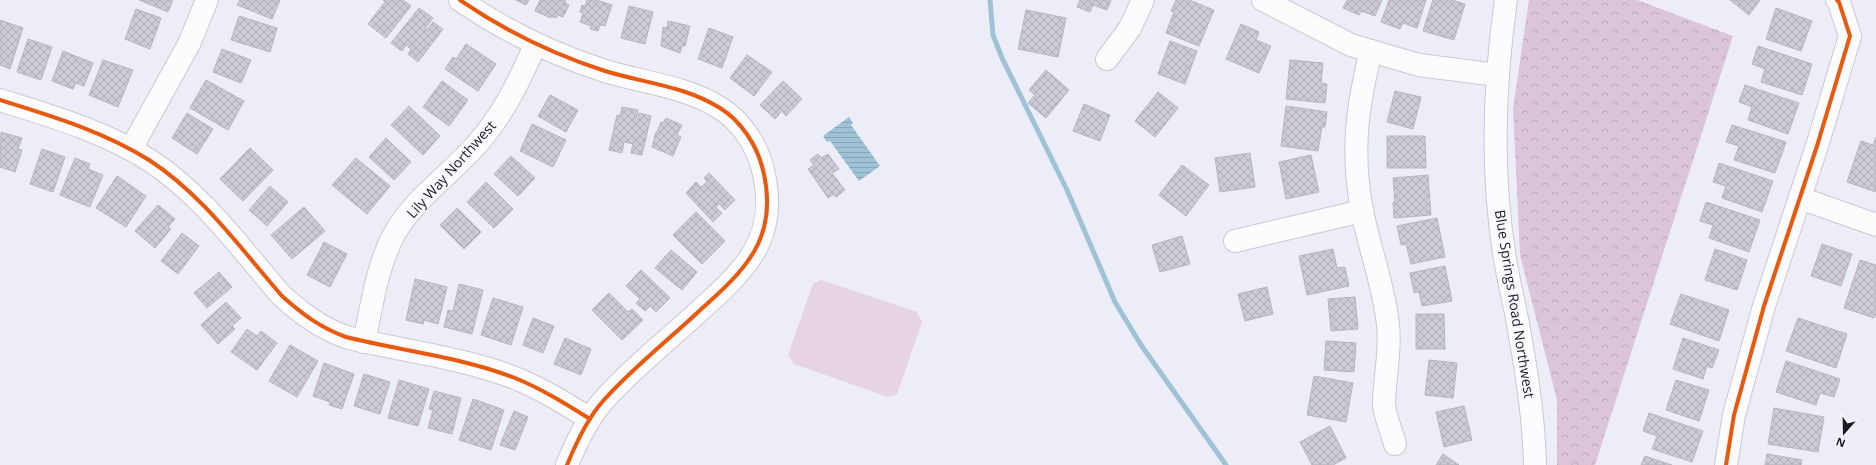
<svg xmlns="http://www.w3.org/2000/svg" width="1876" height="465" font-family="'Open Sans',sans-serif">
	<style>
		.forest { fill: url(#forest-crowns) }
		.garden { fill: #e6d4e5 }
		.water { fill: url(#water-rules) }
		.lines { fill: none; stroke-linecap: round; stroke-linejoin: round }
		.stream { stroke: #9fc2d7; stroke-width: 5 }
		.building { fill: url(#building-cross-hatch); stroke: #b8b5bf }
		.minor-casing { stroke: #c9c9d4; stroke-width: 24 }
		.minor { stroke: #fcfcfe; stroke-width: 22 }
		.cycleway-casing { stroke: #f7f8ff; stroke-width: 6 }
		.cycleway { stroke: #e8590c; stroke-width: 4 }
		.labels { text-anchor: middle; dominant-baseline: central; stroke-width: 3; stroke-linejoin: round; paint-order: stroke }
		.street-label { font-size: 14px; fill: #1a1a26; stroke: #f7f8ff }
	</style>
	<defs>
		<pattern id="forest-crowns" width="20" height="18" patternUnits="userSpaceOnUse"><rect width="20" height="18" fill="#dcc5da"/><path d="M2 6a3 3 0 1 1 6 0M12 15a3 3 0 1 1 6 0" fill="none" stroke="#bca9bb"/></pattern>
		<pattern id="water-rules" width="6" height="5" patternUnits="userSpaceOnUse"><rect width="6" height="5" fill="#9fc2d7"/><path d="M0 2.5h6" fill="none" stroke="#88a6b8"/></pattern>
		<pattern id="building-cross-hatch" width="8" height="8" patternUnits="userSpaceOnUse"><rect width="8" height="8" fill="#cdcad5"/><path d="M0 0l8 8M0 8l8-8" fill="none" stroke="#afadb7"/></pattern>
	</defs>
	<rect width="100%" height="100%" fill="#ededf8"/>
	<polygon class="forest" points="1529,0 1637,0 1733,36 1595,465 1557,465 1557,400 1520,255 1513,108"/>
	<polygon class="garden" points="821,280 917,312 922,322 897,394 888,397 794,364 788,355 813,284"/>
	<polygon class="water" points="849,117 853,123 851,125 880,166 859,181 830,141 827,142 823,136"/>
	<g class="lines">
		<polyline class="stream" points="990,0 993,35 1002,58 1067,190 1115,302 1141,345 1226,465"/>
	</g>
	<g class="building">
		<polygon points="139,0 173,0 168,12"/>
		<polygon points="240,0 280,0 272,19 237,5"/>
		<polygon points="383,0 403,0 411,6 386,38 368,24 385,2"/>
		<polygon points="516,0 529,0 526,5"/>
		<polygon points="540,0 566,0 565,3 569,5 563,17 558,15 556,18 551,16 551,18 535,11"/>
		<polygon points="587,0 596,0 612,5 605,26 600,25 598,31 590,29 591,26 580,22 583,13 580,12 582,5 585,6"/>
		<polygon points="1080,0 1111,0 1107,10 1093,5 1090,12 1077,7"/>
		<polygon points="1176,0 1189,0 1214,10 1199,46 1166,33 1174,12 1171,11"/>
		<polygon points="1347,0 1382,0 1375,16 1361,11 1359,15 1343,8"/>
		<polygon points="1389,0 1426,0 1417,28 1403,23 1400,29 1381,22"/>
		<polygon points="1433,0 1452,0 1465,4 1454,40 1423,31"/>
		<polygon points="1730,0 1760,0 1749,15"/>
		<polygon points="629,6 653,12 645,44 621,38"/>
		<polygon points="419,8 433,18 425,29 427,30 433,22 443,29 418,62 408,54 411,49 406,45 402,51 391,43"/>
		<polygon points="1776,8 1812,21 1801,51 1766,39"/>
		<polygon points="136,9 161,18 150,49 125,39"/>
		<polygon points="1026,10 1066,18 1058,57 1018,49"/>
		<polygon points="239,16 277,28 270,52 231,40"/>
		<polygon points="0,20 23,28 10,69 0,65"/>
		<polygon points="668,21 690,26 685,46 682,46 680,53 661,46 663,27 667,28"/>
		<polygon points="1241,24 1259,32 1256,40 1271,46 1259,73 1226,59"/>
		<polygon points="709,28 733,37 722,68 698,59"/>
		<polygon points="28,39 52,47 41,80 17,72"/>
		<polygon points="1170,41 1197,51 1185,84 1158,74"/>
		<polygon points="466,44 496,64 478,91 445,69 453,57 456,59"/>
		<polygon points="1758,46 1812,64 1802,95 1761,82 1765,69 1752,64"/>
		<polygon points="222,49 251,60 241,83 213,72"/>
		<polygon points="63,51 93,63 84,86 76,83 73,89 52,81"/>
		<polygon points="747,55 772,72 754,96 730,78"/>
		<polygon points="103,60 133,70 118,107 89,95"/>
		<polygon points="1290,60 1323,63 1321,83 1327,84 1325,103 1286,99"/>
		<polygon points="1046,70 1069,90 1046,118 1028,103 1035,95 1029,90"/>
		<polygon points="206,80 244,101 228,130 190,108"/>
		<polygon points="442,81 468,100 449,126 423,107"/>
		<polygon points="783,81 802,99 786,116 782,111 775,119 760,105"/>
		<polygon points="1745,85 1799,103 1788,134 1748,120 1752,107 1739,102"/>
		<polygon points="1395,91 1421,97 1413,129 1387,122"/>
		<polygon points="1158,92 1178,108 1155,137 1135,121"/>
		<polygon points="550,95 578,110 566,132 538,116"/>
		<polygon points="1084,104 1110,115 1100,141 1073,131"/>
		<polygon points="409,106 440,136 423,155 391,125"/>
		<polygon points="1286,106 1327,112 1325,127 1322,127 1318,151 1281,146"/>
		<polygon points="622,107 638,110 635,122 637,123 639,113 651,116 642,155 631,153 633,144 624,142 622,153 609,150 617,115 620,116"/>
		<polygon points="187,113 213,129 197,154 172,138"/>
		<polygon points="666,118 682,125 677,135 681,137 673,156 652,147 656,132 657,132 661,122 663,123"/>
		<polygon points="532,124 566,140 553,167 520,151"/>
		<polygon points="1732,125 1786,142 1775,173 1734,160 1739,146 1726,142"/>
		<polygon points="1,132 22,138 18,149 22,150 15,172 0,167"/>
		<polygon points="1387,136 1425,136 1426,168 1387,168"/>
		<polygon points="1876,137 1876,192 1847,182 1861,141 1873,145"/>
		<polygon points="386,138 411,162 394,180 369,157"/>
		<polygon points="250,148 273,170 243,201 220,179"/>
		<polygon points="42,149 65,157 53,192 30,184"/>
		<polygon points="1250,153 1255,187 1220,192 1215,158"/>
		<polygon points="818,154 821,158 828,154 839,169 832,173 845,190 836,197 834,194 828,198 808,169 814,165 810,160"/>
		<polygon points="1311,155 1319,192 1286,199 1279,162"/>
		<polygon points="511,156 535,178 518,196 494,174"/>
		<polygon points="75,158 90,164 88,169 103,175 90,207 60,195"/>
		<polygon points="356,158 390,186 367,214 332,185"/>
		<polygon points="1719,163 1773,181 1762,212 1722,198 1726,186 1713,182"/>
		<polygon points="1182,165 1209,185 1186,216 1159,195"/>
		<polygon points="709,173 735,200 725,210 719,204 716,207 722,213 713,222 686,193 696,182 701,187 707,182 704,178"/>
		<polygon points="1428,175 1431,215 1394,218 1393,202 1395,202 1393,178"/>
		<polygon points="117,176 146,196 126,227 96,208"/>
		<polygon points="486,182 513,209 494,228 467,202"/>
		<polygon points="270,186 288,202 267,226 249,210"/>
		<polygon points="1706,202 1760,220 1749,252 1709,238 1713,225 1700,221"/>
		<polygon points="158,205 175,219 168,227 171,229 155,248 135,231"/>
		<polygon points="304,207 325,231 292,259 271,235"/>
		<polygon points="457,208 481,232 464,249 440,225"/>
		<polygon points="696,212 725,241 702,264 673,235"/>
		<polygon points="1437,218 1445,257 1411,264 1406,244 1401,245 1397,226"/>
		<polygon points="182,233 199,246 178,274 161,261"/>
		<polygon points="1182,236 1190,264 1160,272 1152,245"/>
		<polygon points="324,242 347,254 330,287 307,275"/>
		<polygon points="1822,244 1852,254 1841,286 1811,276"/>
		<polygon points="1333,249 1337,268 1345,267 1349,286 1307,295 1299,256"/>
		<polygon points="1715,249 1747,260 1737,290 1705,280"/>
		<polygon points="671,250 697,272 682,290 655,268"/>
		<polygon points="1860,260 1876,265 1876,314 1874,318 1844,308"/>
		<polygon points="1445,266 1452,301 1422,306 1419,292 1414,293 1410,273"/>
		<polygon points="641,270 670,298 656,312 650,306 645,311 636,303 640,299 626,286"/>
		<polygon points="219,272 232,287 207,308 194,293"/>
		<polygon points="415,279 447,287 438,324 424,320 423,324 406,320"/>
		<polygon points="459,284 483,290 472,334 444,327 448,310 453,311"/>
		<polygon points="1267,287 1273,314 1245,321 1238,294"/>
		<polygon points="609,293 628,312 632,309 643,320 622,340 592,310"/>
		<polygon points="1681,294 1729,310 1719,341 1670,324"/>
		<polygon points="1355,297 1358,329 1331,331 1328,299"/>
		<polygon points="493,298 523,307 511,345 481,335"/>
		<polygon points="226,302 241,318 232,326 235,329 218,344 201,325"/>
		<polygon points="1416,314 1444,314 1445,349 1416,349"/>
		<polygon points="533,318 554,326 543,353 523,345"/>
		<polygon points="1798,318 1847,334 1836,368 1786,351"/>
		<polygon points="247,329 257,336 261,331 277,343 257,370 231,352"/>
		<polygon points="565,338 591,349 581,375 554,364"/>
		<polygon points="1683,338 1719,350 1712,368 1707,366 1703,379 1673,369"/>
		<polygon points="1326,341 1356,343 1354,372 1324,370"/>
		<polygon points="290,345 318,361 297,397 269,381"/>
		<polygon points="1429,360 1457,363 1453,398 1425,395"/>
		<polygon points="1786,361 1840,379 1834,397 1820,393 1816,405 1776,392"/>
		<polygon points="324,363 354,374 342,409 329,405 330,402 313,396"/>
		<polygon points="364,374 390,382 380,414 354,406"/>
		<polygon points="1314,376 1353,383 1346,422 1307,415"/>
		<polygon points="399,380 429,389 418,426 388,418"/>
		<polygon points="1676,380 1709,390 1699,421 1666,410"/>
		<polygon points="434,391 461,398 452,434 428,428 433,410 429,409"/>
		<polygon points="473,399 504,410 491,450 459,440"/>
		<polygon points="1464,406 1472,440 1444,447 1436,412"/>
		<polygon points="1774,408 1824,417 1818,452 1768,444"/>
		<polygon points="514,411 528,417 515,450 500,445"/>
		<polygon points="1649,413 1703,431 1692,462 1652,449 1657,436 1643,431"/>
		<polygon points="1330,426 1346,458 1333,465 1312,465 1300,442"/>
		<polygon points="1443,454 1459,465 1436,465"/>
		<polygon points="1767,454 1802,460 1801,465 1765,465"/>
		<polygon points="1645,456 1672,465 1641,465"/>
	</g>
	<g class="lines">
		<defs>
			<g id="minor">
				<path d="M460,0C505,31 552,54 605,71C644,83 685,86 720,108C741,121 757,145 763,170C780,239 744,271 697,313C666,342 631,369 603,401C587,419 576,443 567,465"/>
				<polyline points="1263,0 1351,45 1371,51 1419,65 1497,75"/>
				<path d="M1506,0C1494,84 1491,169 1504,253C1508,281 1516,308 1520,336C1528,379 1534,422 1535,465"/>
				<path d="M1371,51C1357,107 1351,152 1362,210C1369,248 1384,285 1388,325C1391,350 1385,375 1384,400C1383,412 1392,432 1395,444"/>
				<polyline points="1107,59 1130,28 1143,0"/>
				<path d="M0,100C51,116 103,131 149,160C202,194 241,249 282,296C302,314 321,328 346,337C402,351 461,357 515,378C542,389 566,404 590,419"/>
				<polyline points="131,149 189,44 207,0"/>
				<polyline points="1800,198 1876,225"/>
				<polyline points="1235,241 1362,211"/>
				<path d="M364,342C372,305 377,264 396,231C417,196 451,174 477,144C503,115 520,80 535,45"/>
				<polyline points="1726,465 1734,415 1764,306 1817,146 1850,36 1839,2 1837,0"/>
			</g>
		</defs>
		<use href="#minor" class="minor-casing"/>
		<use href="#minor" class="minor"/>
		<defs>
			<g id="cycleway">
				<path d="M460,0C505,31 552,54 605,71C644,83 685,86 720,108C741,121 757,145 763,170C780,239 744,271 697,313C666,342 631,369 603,401C587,419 576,443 567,465"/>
				<path d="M0,100C51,116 103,131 149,160C202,194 241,249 282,296C302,314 321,328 346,337C402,351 461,357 515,378C542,389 566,404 590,419"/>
				<polyline points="1726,465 1734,415 1764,306 1817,146 1850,36 1839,2 1837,0"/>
			</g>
		</defs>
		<use href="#cycleway" class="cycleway-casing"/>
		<use href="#cycleway" class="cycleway"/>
	</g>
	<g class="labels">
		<g class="street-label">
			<text transform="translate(451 169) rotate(-48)">Lily Way Northwest</text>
			<text transform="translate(1515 304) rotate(81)">Blue Springs Road Northwest</text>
		</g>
	</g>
	<g transform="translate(1844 433) rotate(200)" stroke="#f7f8ff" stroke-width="3" paint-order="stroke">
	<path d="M0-3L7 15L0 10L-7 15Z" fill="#1a1a26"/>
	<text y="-6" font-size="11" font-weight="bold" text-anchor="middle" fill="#1a1a26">N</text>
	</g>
</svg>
